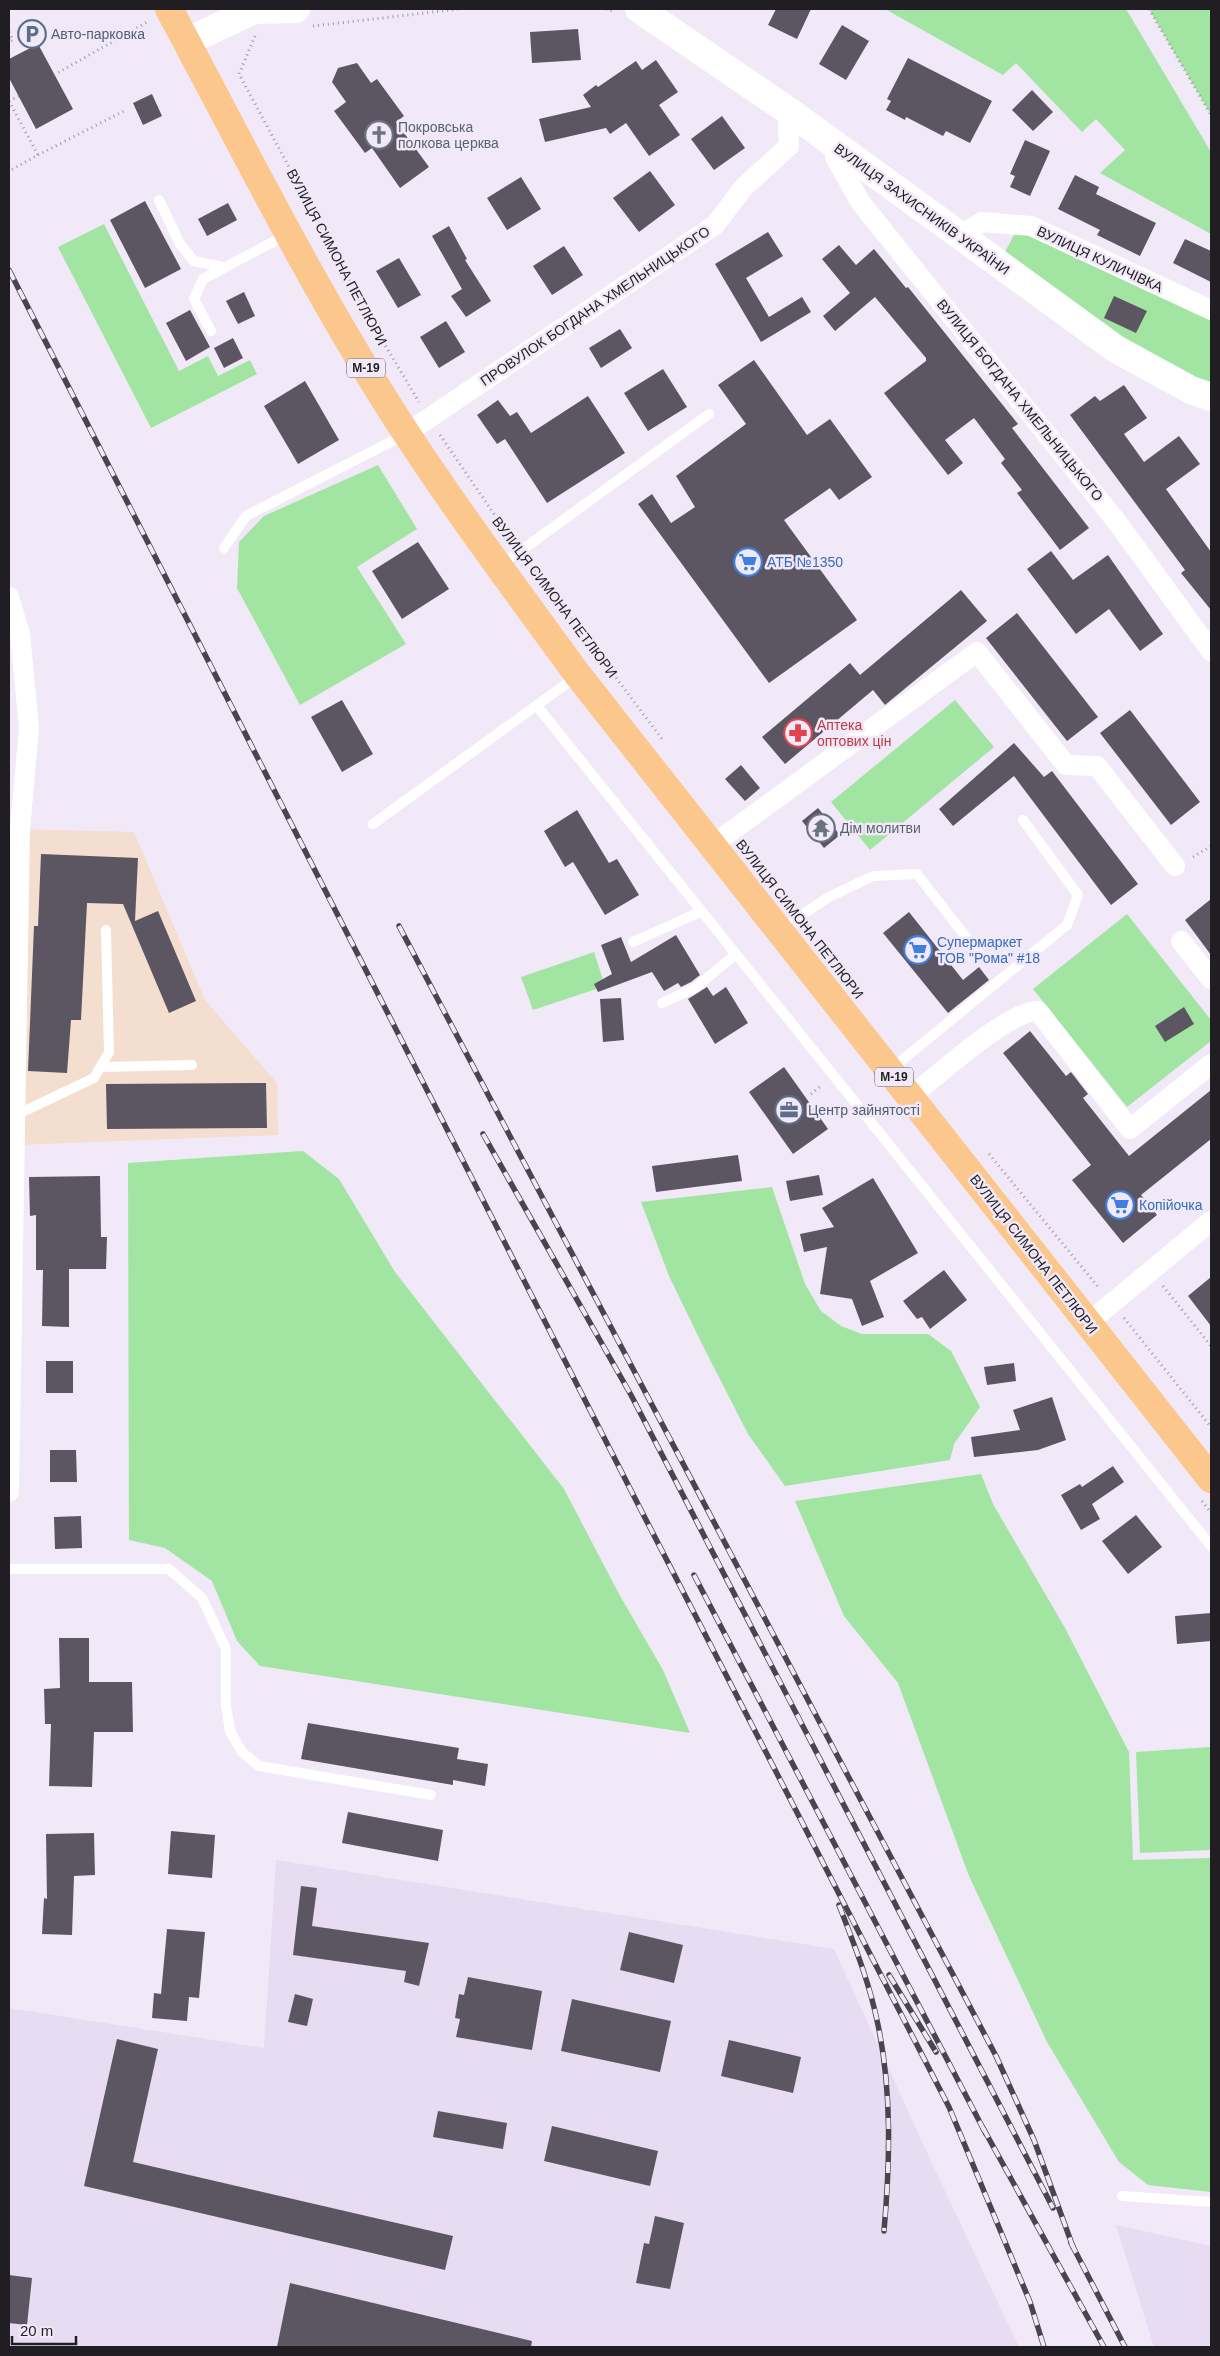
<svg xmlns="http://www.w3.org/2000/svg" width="1220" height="2356" font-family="Helvetica,sans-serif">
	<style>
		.commercial { fill: #f3ded0 }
		.built { fill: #e7dcf1 }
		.green { fill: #a2e4a2 }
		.building { fill: #5c5662 }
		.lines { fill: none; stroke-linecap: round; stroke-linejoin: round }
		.path { stroke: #9f99a4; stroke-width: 3; stroke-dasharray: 1 4; stroke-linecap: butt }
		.lane { stroke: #fff; stroke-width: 10 }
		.street { stroke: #fff; stroke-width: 20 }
		.secondary { stroke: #fff; stroke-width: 28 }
		.highway { stroke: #fbc78d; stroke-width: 28 }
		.rail-casing { stroke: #49454c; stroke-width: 5.5 }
		.rail { stroke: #f1e9f8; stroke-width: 4; stroke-dasharray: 11; stroke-linecap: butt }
		.labels { text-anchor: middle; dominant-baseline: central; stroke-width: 5; stroke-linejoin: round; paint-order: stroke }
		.shield { fill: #f1e9f8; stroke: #5f5b63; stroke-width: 1 }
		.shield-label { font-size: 12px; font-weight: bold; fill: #211e23 }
		.service-label { font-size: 14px; fill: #4e5e75; stroke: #f1e9f8; text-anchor: start }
		.worship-label { font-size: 14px; fill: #5b616d; stroke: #f1e9f8; text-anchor: start }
		.street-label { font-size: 14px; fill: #211e23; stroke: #f1e9f8 }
		.shop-label { font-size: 14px; fill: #366cbe; stroke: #f1e9f8; text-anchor: start }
		.health-label { font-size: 14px; fill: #be3a42; stroke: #f1e9f8; text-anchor: start }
	</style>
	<rect width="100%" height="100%" fill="#f1e9f8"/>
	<polygon class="commercial" points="20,829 134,832 205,1000 277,1083 278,1135 16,1145"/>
	<g class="built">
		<polygon points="276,1860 834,1949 935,2170 1019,2347 9,2347 9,2008 264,2048"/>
		<polygon points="1116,2225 1211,2246 1211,2347 1154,2347"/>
	</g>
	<g class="green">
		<polygon points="885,9 1126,9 1211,152 1211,234 1100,173 1125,150 1096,119 1082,132 1016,63 1003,75"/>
		<polygon points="1149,9 1211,9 1211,115"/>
		<polygon points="104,224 179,371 208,356 218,376 250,360 257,374 151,428 58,247"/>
		<polygon points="1031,226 1211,308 1211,397 998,265 1014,235"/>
		<polygon points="378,465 417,529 357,567 406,644 300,705 237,588 239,542 264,516"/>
		<polygon points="955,700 994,747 870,850 831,802"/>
		<polygon points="1127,914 1211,1020 1211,1041 1127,1107 1033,989"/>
		<polygon points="594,952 605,986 533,1010 521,977"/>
		<polygon points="303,1151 339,1179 395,1272 564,1489 619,1594 663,1670 690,1733 260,1666 237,1641 212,1581 165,1548 129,1540 128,1163"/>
		<polygon points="772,1187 805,1284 821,1311 841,1326 862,1334 928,1334 951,1351 980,1407 954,1444 950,1460 785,1486 748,1434 703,1346 669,1276 641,1202"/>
		<polygon points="981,1474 993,1504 1065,1628 1129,1752 1133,1860 1211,1858 1211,2192 1148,2185 1119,2162 1047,2042 969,1876 898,1683 844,1616 795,1501"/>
		<polygon points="1211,1747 1211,1850 1140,1853 1136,1752"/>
	</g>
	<g class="building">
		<polygon points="776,9 811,9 797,39 768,25"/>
		<polygon points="842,25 869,41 846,80 819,64"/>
		<polygon points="578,29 581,60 532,63 530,32"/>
		<polygon points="38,44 73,109 36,129 9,78 9,59"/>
		<polygon points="908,58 992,101 970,143 946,131 943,136 906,117 905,120 886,110 891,101 887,99"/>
		<polygon points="656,60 678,92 659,105 680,135 649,156 626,123 610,134 606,128 545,142 539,119 591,107 583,95 596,85 598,87 636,61 642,70"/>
		<polygon points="357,63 371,83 377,79 404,116 396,122 429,167 400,188 372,148 365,153 334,111 346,102 332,82 338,68"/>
		<polygon points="1032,90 1053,112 1033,131 1012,110"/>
		<polygon points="152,94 162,116 143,125 133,103"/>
		<polygon points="722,116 745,148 714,170 691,139"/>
		<polygon points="1025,140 1050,151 1030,196 1010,187 1015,176 1010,174"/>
		<polygon points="650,171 675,205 639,232 613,198"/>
		<polygon points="1075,175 1099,187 1096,194 1156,223 1140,256 1097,235 1100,230 1058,209"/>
		<polygon points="521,177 541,209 507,230 487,198"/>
		<polygon points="145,201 181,269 145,288 110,220"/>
		<polygon points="228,203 237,220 207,236 198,219"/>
		<polygon points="449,226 467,259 465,260 491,301 466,317 451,296 462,289 432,236"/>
		<polygon points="768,232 783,256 746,278 769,317 802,297 811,312 761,342 715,264"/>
		<polygon points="1185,239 1211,251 1211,282 1173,263"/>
		<polygon points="839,245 856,265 874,249 906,288 908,287 1018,424 1012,428 1089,528 1060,550 1017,493 1022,490 1001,463 1005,459 974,418 945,440 963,463 948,475 884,393 926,361 926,358 875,297 835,331 823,316 850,293 822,259"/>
		<polygon points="564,246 583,275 552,295 533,266"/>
		<polygon points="399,258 421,295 398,308 376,271"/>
		<polygon points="244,292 255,316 238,324 226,301"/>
		<polygon points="1114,296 1147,311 1136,333 1104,318"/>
		<polygon points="190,310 210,347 186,361 166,323"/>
		<polygon points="446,321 465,352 439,368 420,337"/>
		<polygon points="620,329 632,348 601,368 589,348"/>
		<polygon points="233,338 243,358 224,368 214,348"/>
		<polygon points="754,360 807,435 830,419 872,477 839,500 830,488 784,520 857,620 769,683 638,504 652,494 671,523 695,507 676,476 746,424 718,385"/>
		<polygon points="663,369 687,407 648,431 624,393"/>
		<polygon points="305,381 339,440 298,464 264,406"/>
		<polygon points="1124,385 1147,418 1124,434 1144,462 1179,436 1200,464 1166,489 1211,552 1211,610 1181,573 1185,570 1070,415 1095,396 1100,401"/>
		<polygon points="588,396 625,453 547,503 505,439 497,444 477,415 498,400 510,416 517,412 531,433"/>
		<polygon points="418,542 449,589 402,619 372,571"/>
		<polygon points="1051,551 1073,580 1108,555 1163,634 1140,651 1109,609 1076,634 1027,569"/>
		<polygon points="961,590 987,621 885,705 873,690 785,764 762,737 850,663 860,675"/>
		<polygon points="1017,613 1098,717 1067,741 986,638"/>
		<polygon points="342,700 373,754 342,772 311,717"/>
		<polygon points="1130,710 1200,802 1171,825 1100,733"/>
		<polygon points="1014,743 1044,777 1052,771 1138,884 1111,905 1014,776 953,826 939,809"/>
		<polygon points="741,765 760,788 745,801 725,779"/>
		<polygon points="818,808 840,835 824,848 802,821"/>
		<polygon points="577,810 609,863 617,859 639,895 605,915 573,862 565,867 544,831"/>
		<polygon points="41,854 138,858 135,921 158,911 196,1001 169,1013 123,904 87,903 81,1020 71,1020 67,1073 28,1071 34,926 38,926"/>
		<polygon points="1211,899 1211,955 1185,920"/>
		<polygon points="909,912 963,980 979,967 989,980 948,1013 883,933"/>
		<polygon points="676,935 700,975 691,982 681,987 678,983 664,991 652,972 598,992 594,984 612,974 601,945 621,937 631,962"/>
		<polygon points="707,987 713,996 726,987 748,1023 715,1044 688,999"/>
		<polygon points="621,998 624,1040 603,1042 600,999"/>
		<polygon points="1184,1007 1194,1024 1165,1042 1155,1026"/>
		<polygon points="1030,1031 1066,1076 1071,1072 1088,1094 1083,1098 1129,1156 1211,1090 1211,1139 1141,1195 1157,1215 1123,1243 1072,1180 1091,1165 1003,1053"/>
		<polygon points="784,1067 828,1129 793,1154 749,1092"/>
		<polygon points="266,1083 267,1128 107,1129 106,1084"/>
		<polygon points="738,1155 742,1181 656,1192 652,1166"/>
		<polygon points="819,1175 823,1195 790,1201 786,1181"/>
		<polygon points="100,1176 101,1237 107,1237 106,1269 69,1269 69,1327 42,1326 43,1270 36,1270 36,1215 30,1216 29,1177"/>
		<polygon points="873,1178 918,1253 870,1281 884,1317 862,1326 852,1299 820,1294 827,1247 804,1252 800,1234 834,1227 822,1208"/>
		<polygon points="944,1270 967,1300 930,1329 922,1317 917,1319 903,1301"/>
		<polygon points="1211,1277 1211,1326 1188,1296"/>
		<rect x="46" y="1361" width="27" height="32"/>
		<polygon points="1014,1363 1016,1381 987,1385 984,1367"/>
		<polygon points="1052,1397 1066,1440 1038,1450 974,1457 971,1437 1020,1430 1013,1410"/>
		<polygon points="50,1450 76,1450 77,1482 50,1482"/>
		<polygon points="1113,1466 1124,1482 1092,1504 1100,1519 1081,1530 1061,1495 1080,1484 1082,1487"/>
		<polygon points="1136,1515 1162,1547 1128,1574 1102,1541"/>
		<polygon points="81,1516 82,1548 55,1549 54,1517"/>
		<polygon points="1211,1613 1211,1641 1177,1644 1175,1616"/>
		<polygon points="59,1638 89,1638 89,1682 132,1682 133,1732 94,1732 92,1787 49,1786 51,1724 45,1724 44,1689 60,1688"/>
		<polygon points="308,1723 459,1748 457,1759 488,1764 485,1786 453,1780 453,1785 301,1759"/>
		<polygon points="348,1812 443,1830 438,1861 342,1843"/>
		<polygon points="171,1831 215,1835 212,1878 168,1874"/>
		<polygon points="94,1833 95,1875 74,1876 72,1935 42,1934 44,1898 47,1899 46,1834"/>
		<polygon points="301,1886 317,1888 312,1926 429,1943 419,1986 404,1982 406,1971 293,1955"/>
		<polygon points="167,1929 205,1932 199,1998 189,1997 187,2021 152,2018 154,1993 161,1994"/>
		<polygon points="629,1932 683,1945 674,1983 620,1970"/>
		<polygon points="468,1977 542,1991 532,2050 456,2037 460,2019 455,2018 459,1994 464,1995"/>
		<polygon points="295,1994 313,1999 307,2026 288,2022"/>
		<polygon points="572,1999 671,2021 660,2072 561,2051"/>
		<polygon points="117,2039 158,2049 133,2162 453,2236 445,2270 84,2186"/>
		<polygon points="729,2040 801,2057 793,2093 721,2076"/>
		<polygon points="438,2111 507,2123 503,2149 433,2137"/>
		<polygon points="552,2126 658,2151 650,2186 544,2161"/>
		<polygon points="655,2216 684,2223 670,2289 636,2283 644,2243 649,2244"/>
		<polygon points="9,2275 32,2278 27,2325 9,2323"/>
		<polygon points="290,2283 532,2341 531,2347 277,2347"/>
	</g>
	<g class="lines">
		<g class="path">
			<polyline points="606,9 615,12"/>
			<polyline points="1149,9 1211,115"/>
			<polyline points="313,26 459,9"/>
			<polyline points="9,32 13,40 9,42"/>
			<polyline points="255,36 239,74 382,340 419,402"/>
			<polyline points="54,75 149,21"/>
			<polyline points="9,101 38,155 9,171"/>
			<polyline points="9,101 19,96"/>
			<polyline points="38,155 126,110"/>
			<polyline points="440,435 496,517"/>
			<polyline points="529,562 662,739"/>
			<polyline points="1193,857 1211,846"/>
			<polyline points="811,1094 822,1085"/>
			<polyline points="989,1154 1099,1288"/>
			<polyline points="1163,1286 1211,1346"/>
			<polyline points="1124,1318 1211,1427"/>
			<polyline points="1202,1501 1211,1513"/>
		</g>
		<g class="lane">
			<polyline points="159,200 180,244 194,261 223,267"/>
			<polyline points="211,331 194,299 203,279 288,234"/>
			<polyline points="224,548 246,516 406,434"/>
			<polyline points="500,566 709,414"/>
			<polyline points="537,706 1211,1546"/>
			<polyline points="373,824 577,676"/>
			<polyline points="781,931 797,918 829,897 873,876 917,874 980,955"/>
			<polyline points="633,942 702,911"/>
			<polyline points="662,1003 695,988 736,954"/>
			<polyline points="101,1067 192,1065"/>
			<polyline points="890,1070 1067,925 1078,895 1023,820"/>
			<polyline points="16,1115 94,1078 109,1052 106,930"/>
			<polyline points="9,1569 169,1569 202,1598 226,1649 226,1706 230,1731 242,1752 259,1766 431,1795"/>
			<polyline points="1122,2196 1211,2202"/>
		</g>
		<g class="street">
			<polyline points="838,147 835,157 861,203 1117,522 1211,651"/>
			<polyline points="959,236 982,222 1031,226 1211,310"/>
			<polyline points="407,433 715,225 744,187 789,146 788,126 793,114"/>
			<polyline points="9,597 20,634 29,728 20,829 9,1492"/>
			<polyline points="711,846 977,652 1066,765 1097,766 1175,866"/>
			<polyline points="1181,941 1211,979"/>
			<path d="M910,1097C936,1077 1009,1010 1038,1011L1130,1129L1211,1064"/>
			<polyline points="1088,1323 1211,1221"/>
		</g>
		<g class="secondary">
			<polyline points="639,9 793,114 1116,349 1191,390 1211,397"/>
			<polyline points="186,42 254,10 296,9"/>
		</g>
		<path class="highway" d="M169,9C240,141 307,277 388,405C447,498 513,586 578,675L1211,1479"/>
		<defs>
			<g id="rail">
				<polyline points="9,270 643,1514 949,2107 1030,2302 1044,2347"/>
				<polyline points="399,926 996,2056 1034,2140 1073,2247"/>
				<polyline points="483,1134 631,1395 1053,2208"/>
				<polyline points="694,1575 986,2134"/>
				<path d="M839,1905C854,1944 870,1984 878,2025C892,2091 890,2163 884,2231"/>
				<polyline points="889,1975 936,2052"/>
				<polyline points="983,2128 1104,2347"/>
				<polyline points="1071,2243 1125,2347"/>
			</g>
		</defs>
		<use href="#rail" class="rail-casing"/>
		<use href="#rail" class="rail"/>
	</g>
	<defs>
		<symbol id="parking-ring" viewBox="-11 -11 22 22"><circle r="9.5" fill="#f1e9f8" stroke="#5c6f8a" stroke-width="1.5"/><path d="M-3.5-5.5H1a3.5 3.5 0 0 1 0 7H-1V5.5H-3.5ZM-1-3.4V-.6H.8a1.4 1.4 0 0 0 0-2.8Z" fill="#5c6f8a"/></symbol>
		<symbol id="church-ring" viewBox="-11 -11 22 22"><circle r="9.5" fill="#f1e9f8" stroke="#6b7280" stroke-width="1.5"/><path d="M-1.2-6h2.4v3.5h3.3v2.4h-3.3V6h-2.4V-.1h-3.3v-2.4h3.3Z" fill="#6b7280"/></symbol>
		<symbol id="supermarket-ring" viewBox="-11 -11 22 22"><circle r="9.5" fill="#f1e9f8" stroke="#3f7fe0" stroke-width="1.5"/><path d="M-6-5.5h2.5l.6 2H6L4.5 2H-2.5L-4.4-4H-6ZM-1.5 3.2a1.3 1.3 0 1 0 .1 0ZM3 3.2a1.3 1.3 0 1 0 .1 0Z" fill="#3f7fe0"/></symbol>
		<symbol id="pharmacy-ring" viewBox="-11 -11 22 22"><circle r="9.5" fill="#f1e9f8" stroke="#e0444e" stroke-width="1.5"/><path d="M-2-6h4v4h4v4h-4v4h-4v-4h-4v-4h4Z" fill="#e0444e"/></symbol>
		<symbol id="temple-ring" viewBox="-11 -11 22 22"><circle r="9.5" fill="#f1e9f8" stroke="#6b7280" stroke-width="1.5"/><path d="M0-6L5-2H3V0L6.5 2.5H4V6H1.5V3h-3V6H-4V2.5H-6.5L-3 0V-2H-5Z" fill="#6b7280"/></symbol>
		<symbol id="office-ring" viewBox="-11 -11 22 22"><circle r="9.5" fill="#f1e9f8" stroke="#5c6f8a" stroke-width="1.5"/><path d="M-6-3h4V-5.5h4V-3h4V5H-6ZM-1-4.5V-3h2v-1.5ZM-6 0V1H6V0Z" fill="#5c6f8a"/></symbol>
	</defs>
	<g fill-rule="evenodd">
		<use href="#parking-ring" x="16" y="18" width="32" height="32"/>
		<use href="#church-ring" x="363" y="119" width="32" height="32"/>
		<use href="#supermarket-ring" x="732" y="546" width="32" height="32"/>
		<use href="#pharmacy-ring" x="782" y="717" width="32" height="32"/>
		<use href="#temple-ring" x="805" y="812" width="32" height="32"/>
		<use href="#supermarket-ring" x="902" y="934" width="32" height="32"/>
		<use href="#office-ring" x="773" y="1094" width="32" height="32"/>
		<use href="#supermarket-ring" x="1104" y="1189" width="32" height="32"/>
	</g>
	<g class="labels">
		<g class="shield">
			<rect x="347" y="358.5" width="38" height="19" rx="4"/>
			<rect x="875" y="1067.5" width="38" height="19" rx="4"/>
		</g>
		<g class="shield-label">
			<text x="366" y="368">М-19</text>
			<text x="894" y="1077">М-19</text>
		</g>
		<g class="service-label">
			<text x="51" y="34">Авто-парковка</text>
			<text x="808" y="1110">Центр зайнятості</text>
		</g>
		<g class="worship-label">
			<text x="398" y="127">Покровська<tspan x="398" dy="16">полкова церква</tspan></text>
			<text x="840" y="828">Дім молитви</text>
		</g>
		<g class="street-label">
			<text transform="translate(922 209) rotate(36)">ВУЛИЦЯ ЗАХИСНИКІВ УКРАЇНИ</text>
			<text transform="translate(337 257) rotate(62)">ВУЛИЦЯ СИМОНА ПЕТЛЮРИ</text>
			<text transform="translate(1100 259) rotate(25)">ВУЛИЦЯ КУЛИЧІВКА</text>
			<text transform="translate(595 306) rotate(-34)">ПРОВУЛОК БОГДАНА ХМЕЛЬНИЦЬКОГО</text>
			<text transform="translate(1020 400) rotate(51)">ВУЛИЦЯ БОГДАНА ХМЕЛЬНИЦЬКОГО</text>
			<text transform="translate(555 597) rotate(53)">ВУЛИЦЯ СИМОНА ПЕТЛЮРИ</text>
			<text transform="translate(800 919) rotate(52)">ВУЛИЦЯ СИМОНА ПЕТЛЮРИ</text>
			<text transform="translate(1034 1254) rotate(52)">ВУЛИЦЯ СИМОНА ПЕТЛЮРИ</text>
		</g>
		<g class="shop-label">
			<text x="767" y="562">АТБ №1350</text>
			<text x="937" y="942">Супермаркет<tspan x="937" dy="16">ТОВ "Рома" #18</tspan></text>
			<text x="1139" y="1205">Копійочка</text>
		</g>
		<g class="health-label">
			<text x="817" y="725">Аптека<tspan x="817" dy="16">оптових цін</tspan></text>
		</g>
	</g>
	<rect width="1220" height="2356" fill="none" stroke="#211e23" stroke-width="20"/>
	<path d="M12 2336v8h64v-8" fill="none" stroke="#211e23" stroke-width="2.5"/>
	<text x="20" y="2336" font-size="15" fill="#211e23" stroke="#f1e9f8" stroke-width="4" paint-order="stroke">20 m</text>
</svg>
